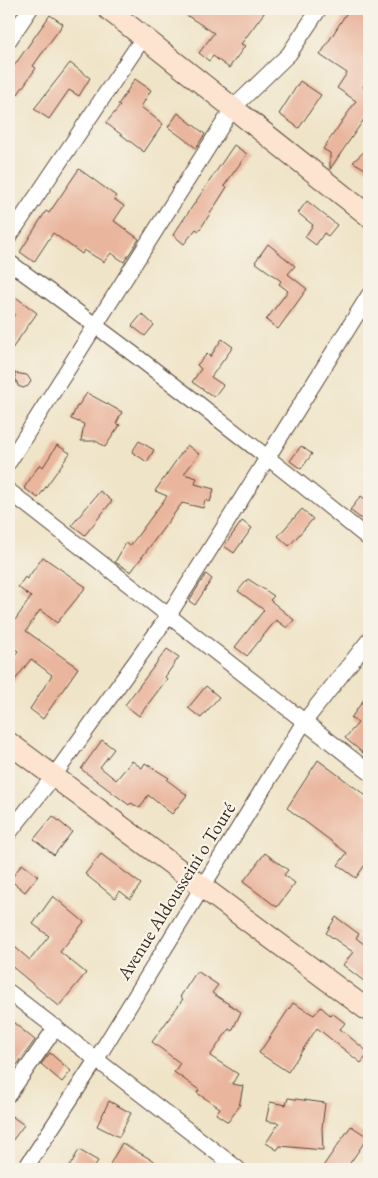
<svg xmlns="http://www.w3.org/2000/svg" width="378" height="1178" font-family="'EB Garamond',serif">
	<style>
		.building { fill: #eab59d }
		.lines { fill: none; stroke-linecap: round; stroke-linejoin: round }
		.street-casing { stroke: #564638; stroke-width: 17 }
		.secondary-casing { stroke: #564638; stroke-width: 23 }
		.street { stroke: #fff; stroke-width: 15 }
		.secondary { stroke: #fde4d1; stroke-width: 21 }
		.labels { text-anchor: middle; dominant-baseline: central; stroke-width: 4.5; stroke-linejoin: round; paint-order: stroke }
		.street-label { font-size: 19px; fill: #3b2a1e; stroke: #f7f3e8 }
	</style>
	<rect width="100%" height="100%" fill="#f7f3e8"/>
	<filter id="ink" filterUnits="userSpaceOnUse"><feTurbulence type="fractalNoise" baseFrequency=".02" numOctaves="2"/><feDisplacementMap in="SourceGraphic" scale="10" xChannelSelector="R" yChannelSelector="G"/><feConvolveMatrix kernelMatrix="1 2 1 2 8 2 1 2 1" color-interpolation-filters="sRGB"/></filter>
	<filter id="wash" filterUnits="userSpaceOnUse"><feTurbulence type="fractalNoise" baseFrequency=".0096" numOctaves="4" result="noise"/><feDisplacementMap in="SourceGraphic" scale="20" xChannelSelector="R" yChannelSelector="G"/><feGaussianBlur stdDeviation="1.12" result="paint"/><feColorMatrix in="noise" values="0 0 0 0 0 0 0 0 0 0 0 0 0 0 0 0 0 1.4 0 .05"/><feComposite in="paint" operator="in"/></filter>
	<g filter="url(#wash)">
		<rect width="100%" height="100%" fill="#f0e4c8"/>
		<g id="blocks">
			<g class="building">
				<polygon points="177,9 267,9 241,44 245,46 229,68 213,56 209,61 199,53 214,33"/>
				<polygon points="349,9 369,9 369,77 363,87 365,88 369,82 369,112 330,169 330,153 323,149 356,101 337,88 347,73 320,55"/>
				<polygon points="50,15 63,24 33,66 36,68 18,94 9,87 9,73"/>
				<polygon points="70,63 90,78 79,96 69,90 49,119 34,109"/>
				<polygon points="135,79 151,90 141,107 163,124 144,152 106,123 120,106 118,105"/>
				<polygon points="300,81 321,95 299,128 279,114"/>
				<polygon points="178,113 205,134 196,148 168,127"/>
				<polygon points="234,145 247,154 224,186 227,187 199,231 196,229 184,244 173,235"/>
				<polygon points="369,147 369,171 353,162"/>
				<polygon points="79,169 116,196 114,199 124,206 114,221 139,239 124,262 111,253 104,262 84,250 82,254 53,233 34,262 20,252 46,211 49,213"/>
				<polygon points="307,201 337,225 328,236 324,233 316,245 305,237 313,225 298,213"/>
				<polygon points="268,244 295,266 288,274 307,289 278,329 266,320 288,291 279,284 281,281 255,262"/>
				<polygon points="9,292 37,313 9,353 9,323 15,314 9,310"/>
				<polygon points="142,314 154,325 145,336 132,326"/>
				<polygon points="222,339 233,347 211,377 223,385 214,397 192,382 201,369 197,365 207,354 210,357"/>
				<polygon points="14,373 27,375 31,381 28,386 23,388 18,386"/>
				<polygon points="87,393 122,412 116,424 120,425 105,447 96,441 81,441 84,424 71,419 77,406 78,406"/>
				<polygon points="139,441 154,450 147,462 132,452"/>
				<polygon points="57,445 70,453 38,498 24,488 40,464 43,467"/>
				<polygon points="187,445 199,454 184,474 197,478 195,484 214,489 210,502 205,500 203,508 182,503 131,572 115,562 126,543 130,546 167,496 155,491"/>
				<polygon points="301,446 312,454 301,469 290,461"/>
				<polygon points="100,491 112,501 85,535 72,525"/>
				<polygon points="361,496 369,502 369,525 350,510"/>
				<polygon points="302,509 313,519 289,546 278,536"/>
				<polygon points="242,521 252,528 234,553 224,546"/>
				<polygon points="43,557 86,587 57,623 40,610 26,631 78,668 43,719 30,709 52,675 31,659 9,688 9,663 18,651 9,644 9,629 31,597 18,587 25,577 27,579"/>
				<polygon points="206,574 212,579 195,605 189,601"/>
				<polygon points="248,579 274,596 270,600 294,620 287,628 276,620 247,656 235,647 264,610 238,591"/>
				<polygon points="167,649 179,657 165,677 167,679 139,716 125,705"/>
				<polygon points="206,686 219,697 201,718 188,708"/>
				<polygon points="369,692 369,758 345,738 358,723 351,718"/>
				<polygon points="102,740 114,749 100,767 116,780 132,761 142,768 145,763 169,778 167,780 187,795 172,814 148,795 140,808 131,803 129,805 81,769"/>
				<polygon points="318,760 369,798 369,859 356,878 338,865 347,853 287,808"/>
				<polygon points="53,816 72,832 54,855 34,839"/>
				<polygon points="265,853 288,870 284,875 295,883 277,907 243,882"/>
				<polygon points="101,854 141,884 130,899 120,891 115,898 85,874"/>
				<polygon points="22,864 38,876 25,892 10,880"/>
				<polygon points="53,896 84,922 60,952 86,973 59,1006 9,964 9,942 30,960 49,936 33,924"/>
				<polygon points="336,917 359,934 356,938 369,948 369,985 343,965 353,952 326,933"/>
				<polygon points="197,971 218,985 212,993 241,1012 232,1031 229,1029 210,1056 238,1074 232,1084 243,1086 239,1107 228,1122 216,1114 220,1108 197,1093 199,1090 174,1072 180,1063 152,1042 183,999 180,997"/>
				<polygon points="293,1003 314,1015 321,1007 330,1015 332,1013 345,1023 340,1029 369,1053 361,1063 317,1028 288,1072 259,1053"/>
				<polygon points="9,1019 35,1040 9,1076"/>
				<polygon points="50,1053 71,1071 62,1082 41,1064"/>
				<polygon points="288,1098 325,1103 322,1128 323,1150 280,1146 277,1150 266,1143 279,1123 266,1121 270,1102 286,1105"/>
				<polygon points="109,1101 131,1113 119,1137 97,1126"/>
				<polygon points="9,1114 24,1125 9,1145"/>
				<polygon points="351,1126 368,1137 346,1169 321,1169"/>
				<polygon points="122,1143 168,1169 120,1169 110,1164"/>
				<polygon points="79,1150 98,1161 93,1169 68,1169"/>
			</g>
		</g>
	</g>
	<g filter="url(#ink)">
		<use href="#blocks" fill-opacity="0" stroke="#564638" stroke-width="1"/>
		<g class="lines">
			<defs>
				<g id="street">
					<polyline points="9,40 30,9"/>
					<polyline points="9,237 143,38"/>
					<path d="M9,262C132,351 251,443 369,539"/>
					<polyline points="9,462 233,108 289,54 319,9"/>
					<polyline points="9,491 369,772"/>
					<polyline points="9,833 53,777 169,615 369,295"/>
					<polyline points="9,992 238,1169"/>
					<polyline points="9,1094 56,1027"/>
					<polyline points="25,1169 96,1060 304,722 369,640"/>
				</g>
				<g id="secondary">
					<polyline points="108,9 369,216"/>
					<polyline points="9,743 369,1011"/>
				</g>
			</defs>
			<use href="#street" class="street-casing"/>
			<use href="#secondary" class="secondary-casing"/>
			<use href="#street" class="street"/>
			<use href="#secondary" class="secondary"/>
		</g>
	</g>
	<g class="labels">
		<g class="street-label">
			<text transform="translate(176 891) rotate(-58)">Avenue Aldousseini o Touré</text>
		</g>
	</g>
	<rect width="378" height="1178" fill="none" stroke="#f7f3e8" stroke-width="30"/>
</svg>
